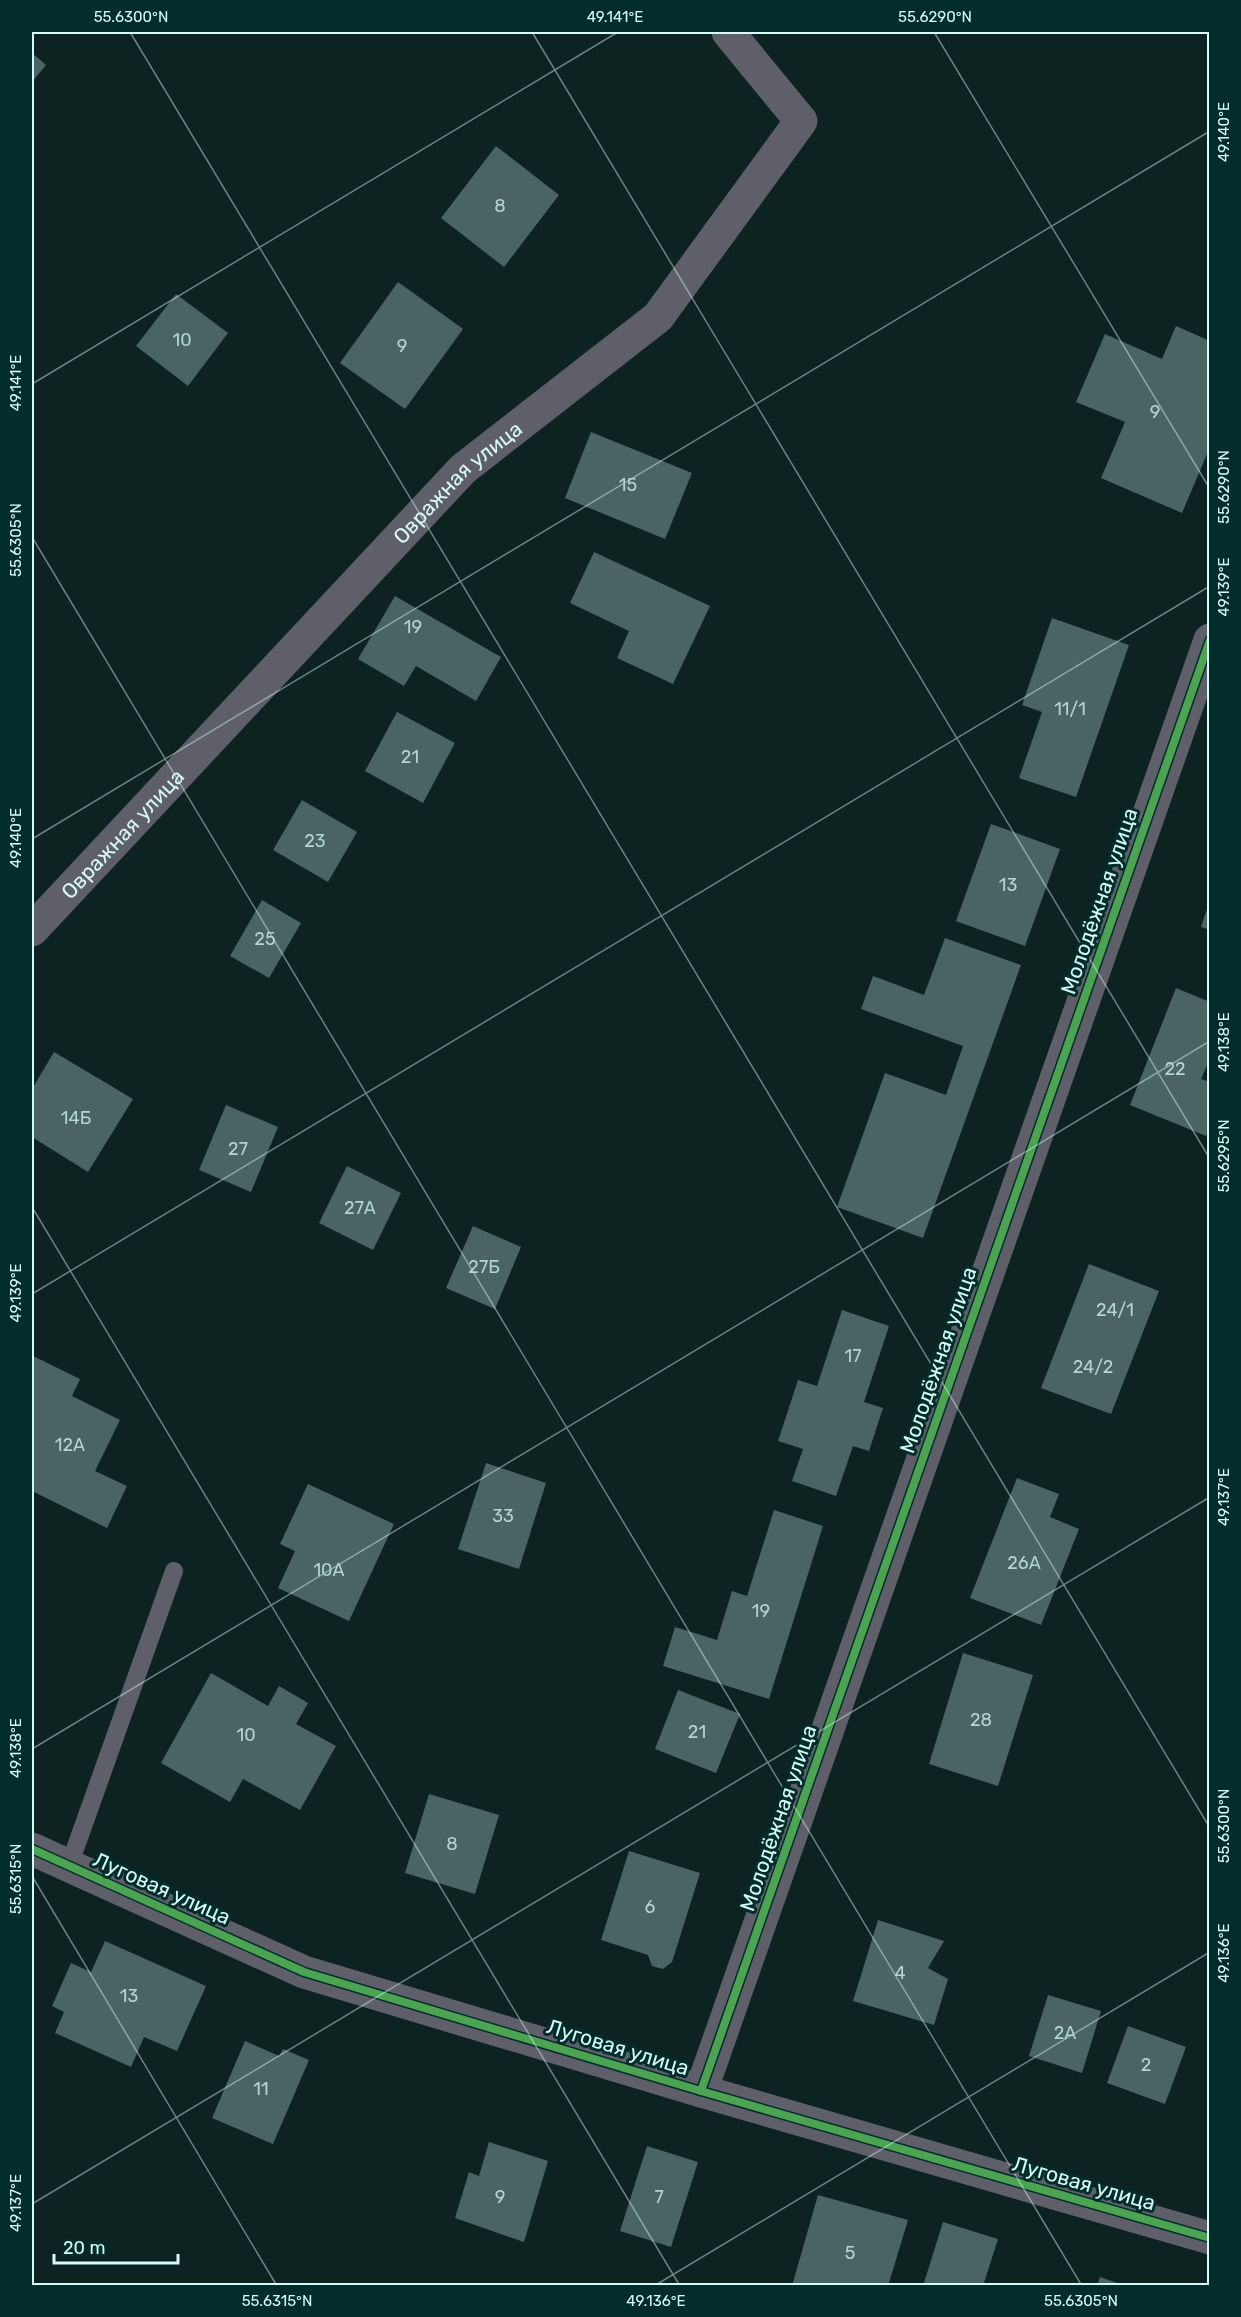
<svg xmlns="http://www.w3.org/2000/svg" width="1241" height="2317" font-family="Rubik,sans-serif">
	<style>
		.building { fill: #496462 }
		.lines { fill: none; stroke-linecap: round; stroke-linejoin: round }
		.lane { stroke: #5e5f69; stroke-width: 18 }
		.street { stroke: #5e5f69; stroke-width: 33 }
		.cycleway-casing { stroke: #022d2b; stroke-width: 11 }
		.cycleway { stroke: #4ca352; stroke-width: 8 }
		.ticks { fill: none; stroke: #d6faf7; stroke-width: 1.5; stroke-opacity: 0.45 }
		.labels { text-anchor: middle; dominant-baseline: central; stroke-width: 6; stroke-linejoin: round; paint-order: stroke }
		.number-label { font-size: 18px; fill: #b3d4d2 }
		.street-label { font-size: 21px; fill: #d6faf7; stroke: #022d2b }
		.neatline { fill: none; stroke: #d6faf7; stroke-width: 2 }
		.ticks-label { font-size: 15px; text-anchor: middle; fill: #d6faf7 }
	</style>
	<rect width="100%" height="100%" fill="#0c2322"/>
	<g class="building">
		<polygon points="32,53 46,65 32,82"/>
		<polygon points="496,146 559,195 504,267 441,218"/>
		<polygon points="398,282 463,329 405,409 340,363"/>
		<polygon points="176,294 228,333 188,386 136,346"/>
		<polygon points="1176,326 1210,341 1210,447 1182,513 1101,478 1125,422 1076,402 1105,334 1162,359"/>
		<polygon points="591,432 692,473 665,539 565,498"/>
		<polygon points="594,552 710,606 673,684 617,658 629,631 570,603"/>
		<polygon points="395,596 501,657 476,701 416,666 404,686 358,659"/>
		<polygon points="1052,618 1129,645 1076,797 1019,778 1042,712 1022,705"/>
		<polygon points="397,712 455,743 423,803 365,771"/>
		<polygon points="302,800 357,832 328,882 273,850"/>
		<polygon points="991,824 1060,849 1025,946 956,921"/>
		<polygon points="262,900 301,923 269,978 230,956"/>
		<polygon points="1209,903 1210,903 1210,930 1201,927"/>
		<polygon points="945,938 1021,965 923,1238 837,1207 885,1073 946,1095 963,1046 861,1009 873,976 924,995"/>
		<polygon points="1176,988 1210,1002 1210,1059 1201,1079 1210,1082 1210,1127 1206,1136 1130,1105"/>
		<polygon points="54,1052 133,1099 88,1172 32,1137 32,1089"/>
		<polygon points="226,1105 278,1127 251,1192 199,1170"/>
		<polygon points="347,1166 401,1193 373,1250 319,1223"/>
		<polygon points="473,1226 521,1247 495,1309 446,1288"/>
		<polygon points="1089,1264 1159,1291 1111,1414 1041,1388"/>
		<polygon points="842,1310 889,1326 864,1402 883,1408 869,1451 853,1446 836,1496 792,1481 803,1449 778,1441 798,1380 817,1386"/>
		<polygon points="33,1356 80,1379 72,1396 120,1420 95,1471 127,1486 107,1528 32,1491"/>
		<polygon points="486,1463 546,1483 519,1569 458,1549"/>
		<polygon points="1017,1478 1059,1494 1050,1517 1079,1529 1041,1625 970,1598"/>
		<polygon points="308,1484 394,1524 349,1621 278,1588 295,1551 280,1544"/>
		<polygon points="774,1510 823,1526 769,1699 663,1666 675,1627 717,1640 732,1591 747,1596"/>
		<polygon points="963,1653 1033,1675 998,1786 929,1764"/>
		<polygon points="211,1673 268,1706 279,1686 308,1703 296,1724 336,1746 300,1810 243,1779 230,1802 161,1763"/>
		<polygon points="678,1690 740,1714 716,1773 655,1749"/>
		<polygon points="429,1794 499,1815 475,1894 405,1873"/>
		<polygon points="629,1851 700,1873 672,1962 663,1969 652,1966 648,1955 601,1940"/>
		<polygon points="878,1920 944,1941 928,1968 948,1979 934,2025 853,2001"/>
		<polygon points="105,1941 206,1986 177,2051 144,2037 131,2067 55,2033 64,2012 52,2006 71,1963 91,1972"/>
		<polygon points="1048,1995 1101,2011 1082,2073 1029,2056"/>
		<polygon points="1128,2026 1186,2047 1165,2104 1107,2083"/>
		<polygon points="245,2041 279,2056 283,2049 309,2060 273,2144 212,2118"/>
		<polygon points="489,2142 548,2161 524,2242 455,2218 469,2172 479,2176"/>
		<polygon points="647,2146 698,2162 671,2247 620,2231"/>
		<polygon points="818,2195 908,2220 888,2286 792,2286"/>
		<polygon points="943,2222 998,2239 983,2286 923,2286"/>
		<polygon points="1100,2277 1123,2285 1123,2286 1097,2286"/>
	</g>
	<g class="lines">
		<polyline class="lane" points="69,1866 174,1571"/>
		<g class="street">
			<path id="s1" d="M32,930L463,469L658,317L801,121L728,32"/>
			<polyline points="32,1849 304,1972 701,2091 1210,2238"/>
			<polyline points="701,2091 1210,640"/>
		</g>
		<defs>
			<g id="cycleway">
				<polyline points="32,1849 304,1972 701,2091 1210,2238"/>
				<polyline points="701,2091 1210,640"/>
			</g>
		</defs>
		<use href="#cycleway" class="cycleway-casing"/>
		<use href="#cycleway" class="cycleway"/>
	</g>
	<path class="ticks" d="M130,32L1210,1828M532,32L1210,1159M934,32L1210,489M32,384L618,32M32,537L1082,2286M32,839L1210,131M32,1207L680,2286M32,1294L1210,586M32,1749L1210,1041M32,1876L277,2286M32,2204L1210,1497M654,2286L1210,1952"/>
	<g class="labels">
		<g class="number-label">
			<text x="500" y="206">8</text>
			<text x="182" y="340">10</text>
			<text x="402" y="346">9</text>
			<text x="1155" y="412">9</text>
			<text x="628" y="485">15</text>
			<text x="413" y="627">19</text>
			<text x="1070" y="709">11/1</text>
			<text x="410" y="757">21</text>
			<text x="315" y="841">23</text>
			<text x="1008" y="885">13</text>
			<text x="265" y="939">25</text>
			<text x="1175" y="1069">22</text>
			<text x="76" y="1118">14Б</text>
			<text x="238" y="1149">27</text>
			<text x="360" y="1208">27А</text>
			<text x="484" y="1267">27Б</text>
			<text x="1115" y="1310">24/1</text>
			<text x="853" y="1356">17</text>
			<text x="1093" y="1367">24/2</text>
			<text x="70" y="1445">12А</text>
			<text x="503" y="1516">33</text>
			<text x="1024" y="1563">26А</text>
			<text x="329" y="1570">10А</text>
			<text x="761" y="1611">19</text>
			<text x="981" y="1720">28</text>
			<text x="697" y="1732">21</text>
			<text x="246" y="1735">10</text>
			<text x="452" y="1844">8</text>
			<text x="650" y="1907">6</text>
			<text x="900" y="1973">4</text>
			<text x="129" y="1996">13</text>
			<text x="1065" y="2033">2А</text>
			<text x="1146" y="2065">2</text>
			<text x="261" y="2089">11</text>
			<text x="500" y="2197">9</text>
			<text x="659" y="2197">7</text>
			<text x="850" y="2253">5</text>
		</g>
		<g class="street-label">
			<text stroke="none"><textPath href="#s1" startOffset="618">Овражная улица</textPath></text>
			<text stroke="none"><textPath href="#s1" startOffset="132">Овражная улица</textPath></text>
			<text transform="translate(1099 901) rotate(-71)">Молодёжная улица</text>
			<text transform="translate(938 1360) rotate(-71)">Молодёжная улица</text>
			<text transform="translate(778 1818) rotate(-71)">Молодёжная улица</text>
			<text transform="translate(162 1888) rotate(24)">Луговая улица</text>
			<text transform="translate(618 2047) rotate(17)">Луговая улица</text>
			<text transform="translate(1084 2183) rotate(16)">Луговая улица</text>
		</g>
	</g>
	<rect width="1241" height="2317" fill="none" stroke="#022d2b" stroke-width="66"/>
	<path d="M54 2254v9h124v-9" fill="none" stroke="#d6faf7" stroke-width="3"/>
	<text x="63" y="2254" font-size="18" fill="#d6faf7" stroke="#022d2b" stroke-width="4.5" paint-order="stroke">20 m</text>
	<rect x="33" y="33" width="1175" height="2251" class="neatline"/>
	<g class="ticks-label">
		<text x="131" y="22">55.6300°N</text>
		<text x="615" y="22">49.141°E</text>
		<text x="935" y="22">55.6290°N</text>
		<text transform="translate(1224 132) rotate(-90)" y="5">49.140°E</text>
		<text transform="translate(16 383) rotate(-90)" y="5">49.141°E</text>
		<text transform="translate(1224 487) rotate(-90)" y="5">55.6290°N</text>
		<text transform="translate(16 540) rotate(-90)" y="5">55.6305°N</text>
		<text transform="translate(1224 587) rotate(-90)" y="5">49.139°E</text>
		<text transform="translate(16 838) rotate(-90)" y="5">49.140°E</text>
		<text transform="translate(1224 1042) rotate(-90)" y="5">49.138°E</text>
		<text transform="translate(1224 1156) rotate(-90)" y="5">55.6295°N</text>
		<text transform="translate(16 1293) rotate(-90)" y="5">49.139°E</text>
		<text transform="translate(1224 1497) rotate(-90)" y="5">49.137°E</text>
		<text transform="translate(16 1748) rotate(-90)" y="5">49.138°E</text>
		<text transform="translate(1224 1826) rotate(-90)" y="5">55.6300°N</text>
		<text transform="translate(16 1879) rotate(-90)" y="5">55.6315°N</text>
		<text transform="translate(1224 1953) rotate(-90)" y="5">49.136°E</text>
		<text transform="translate(16 2203) rotate(-90)" y="5">49.137°E</text>
		<text x="277" y="2306">55.6315°N</text>
		<text x="656" y="2306">49.136°E</text>
		<text x="1081" y="2306">55.6305°N</text>
	</g>
</svg>
